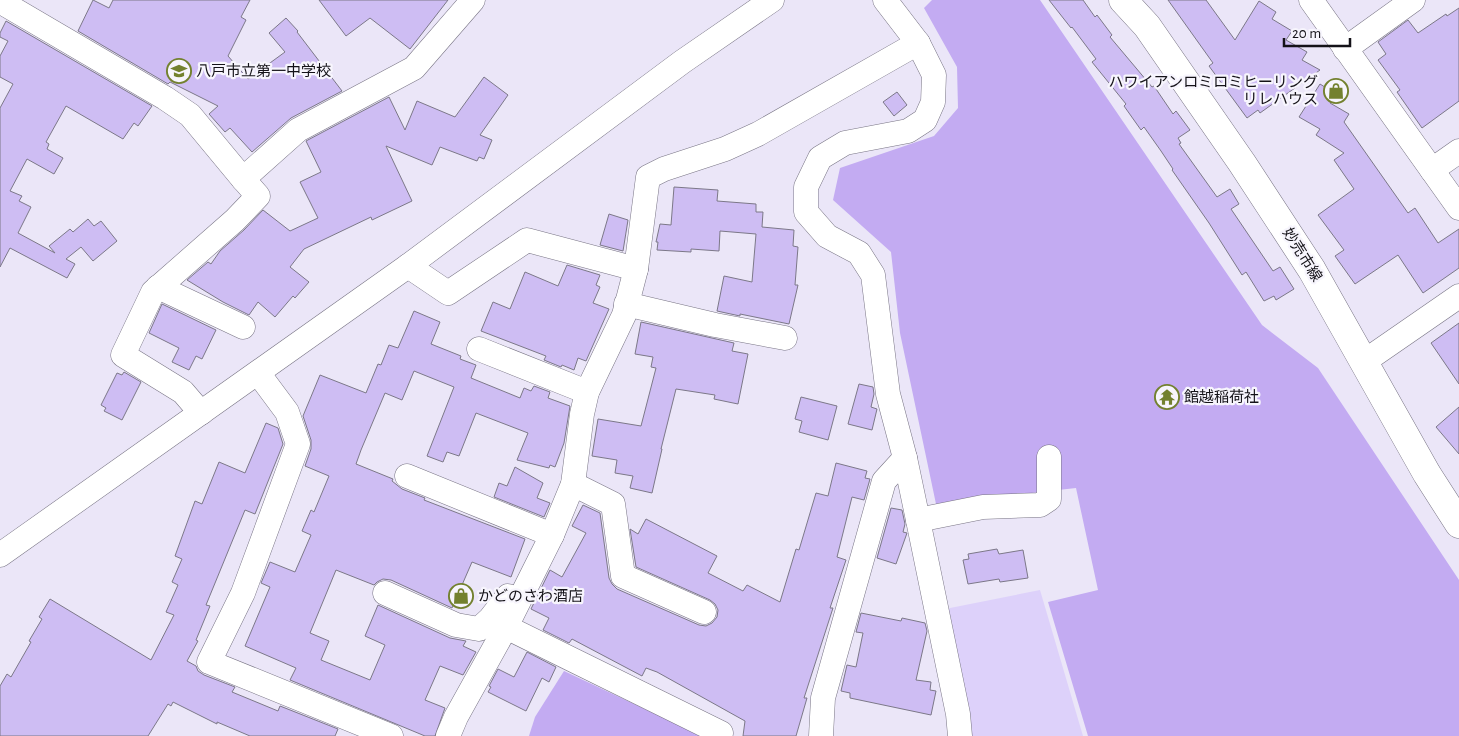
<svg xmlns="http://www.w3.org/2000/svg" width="1459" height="736" font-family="'Alegreya Sans','Noto Sans JP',sans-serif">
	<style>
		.green { fill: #ddd1fa }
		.forest { fill: #c3abf2 }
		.building { fill: #cebdf3; stroke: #7c7888 }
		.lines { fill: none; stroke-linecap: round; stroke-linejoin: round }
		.minor-casing { stroke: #797585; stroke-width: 25 }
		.major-casing { stroke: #797585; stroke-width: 29 }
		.minor { stroke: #fff; stroke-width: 24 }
		.major { stroke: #fff; stroke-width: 28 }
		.labels { text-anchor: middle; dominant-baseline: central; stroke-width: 4.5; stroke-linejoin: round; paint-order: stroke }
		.poi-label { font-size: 15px; fill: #141218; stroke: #f7f5fd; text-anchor: start }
		.street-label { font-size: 15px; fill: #141218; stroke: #f7f5fd }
	</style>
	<rect width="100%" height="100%" fill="#ebe6f8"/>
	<polygon class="green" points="1040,590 1083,736 968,736 945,609"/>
	<g class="forest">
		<polygon points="932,0 1040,0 1262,325 1318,368 1459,580 1459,736 1088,736 1048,602 1098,590 1076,488 936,504 900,333 891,252 833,200 840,168 934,136 958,108 957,67 924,8"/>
		<polygon points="564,671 702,736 529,736 535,717"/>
	</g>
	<g class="building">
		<polygon points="93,0 109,8 113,0 250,0 241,17 246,20 228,56 248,79 285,52 269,33 286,18 298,31 297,32 342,91 291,118 252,152 230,128 225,132 209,114 218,106 170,82 168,84 78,31"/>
		<polygon points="319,0 448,0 410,49 370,18 346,36"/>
		<polygon points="1049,0 1083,0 1095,17 1097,15 1112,35 1110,37 1152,87 1154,86 1173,114 1176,111 1190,130 1178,138 1181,143 1179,144 1217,197 1230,189 1239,204 1231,209 1273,271 1280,267 1294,289 1276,300 1274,296 1264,301 1246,272 1242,275 1209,223 1172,170 1173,169 1161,151 1144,127 1141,130 1124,106 1126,104 1092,62 1096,59 1072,27 1071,28"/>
		<polygon points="1168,0 1206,0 1235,40 1259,1 1276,12 1272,19 1292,31 1286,40 1307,52 1302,60 1320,70 1260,113 1258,110 1247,118 1209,66 1213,63"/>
		<polygon points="1459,8 1459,101 1422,128 1397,92 1400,90 1378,60 1386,54 1378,42 1408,20 1418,33 1446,14 1447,16"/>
		<polygon points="6,21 152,106 138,126 134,123 123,139 66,106 46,142 49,144 47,149 63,158 54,174 27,159 10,191 22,196 19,201 31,207 18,233 55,253 49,246 70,229 73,232 88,219 94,226 101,221 117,241 93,261 81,247 66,259 75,264 67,278 10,248 0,267 0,108 13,84 0,77 0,56 8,41 0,37 0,33"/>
		<polygon points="484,77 508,95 480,135 492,140 484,159 479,157 477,161 440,147 432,165 386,146 412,201 372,220 371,217 304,249 290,267 309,282 295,298 293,296 275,317 258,302 249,315 223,302 187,280 208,262 211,264 220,251 244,230 263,210 290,231 318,218 300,182 321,172 306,141 389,97 405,130 417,101 455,117"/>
		<polygon points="1320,84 1336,94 1330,103 1349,114 1344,122 1408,213 1415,208 1438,243 1459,229 1459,268 1423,293 1398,255 1355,284 1335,256 1344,250 1318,215 1354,189 1334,160 1344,153 1316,135 1320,129 1299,117"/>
		<polygon points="897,92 907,105 894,116 883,102"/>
		<polygon points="674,187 718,190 717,201 756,204 756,212 763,212 762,227 794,230 793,246 798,247 795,285 798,285 789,324 740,314 740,316 717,311 724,276 752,282 756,234 720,231 719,251 691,249 691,252 657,250 658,242 656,242 660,224 671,225"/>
		<polygon points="609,214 628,220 623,251 600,245"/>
		<polygon points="567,265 600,275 596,285 600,287 593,303 609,309 586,361 578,358 574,370 562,365 561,367 544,360 546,356 481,331 493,302 510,309 525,272 558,286"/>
		<polygon points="162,304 216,330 202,359 196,356 189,370 172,362 179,348 149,333"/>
		<polygon points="414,311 440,322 431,344 461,356 460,359 476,365 471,378 520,398 524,388 531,391 534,386 550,392 548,398 570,406 564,443 555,467 550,465 549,468 517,460 528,433 476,413 459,456 447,452 443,462 427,456 454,387 414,371 402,400 385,393 361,450 356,464 393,479 392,481 402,489 425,498 424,500 525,539 511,577 472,562 452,608 391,580 383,579 377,582 374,585 336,570 310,633 329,641 321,660 370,680 385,645 365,636 378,605 450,638 466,641 463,646 476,652 463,675 440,666 425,700 445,708 435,736 425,736 290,680 296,668 245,646 270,587 261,583 270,562 295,572 311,535 302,531 311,510 314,512 329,476 305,466 311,449 311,440 303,416 320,375 366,393 378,364 381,365 389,345 398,348"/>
		<polygon points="641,322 734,343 732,351 748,354 738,404 714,399 715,395 676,389 661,449 662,449 652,493 630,488 633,476 615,473 617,460 592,456 598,419 641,426 656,368 651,367 653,357 635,354"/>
		<polygon points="1459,323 1459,384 1431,343"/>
		<polygon points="124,372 141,382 122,420 104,411 106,408 101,405 117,373 122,375"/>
		<polygon points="859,384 873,387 874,394 871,407 877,409 872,430 848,424"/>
		<polygon points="801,397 837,406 828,440 799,432 802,421 795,419"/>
		<polygon points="1459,407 1459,454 1436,427"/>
		<polygon points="266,423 278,428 283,444 255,514 245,510 206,605 210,606 196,640 198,641 187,661 196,666 198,671 204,675 235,687 232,692 278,711 280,706 338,729 335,736 250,736 217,722 217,724 173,702 171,706 168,704 148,736 0,736 0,686 7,674 11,677 31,642 29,641 42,619 39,617 50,599 151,660 174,615 166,612 178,585 172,582 182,559 175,556 195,501 202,504 219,462 245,473"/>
		<polygon points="836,463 867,471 865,478 870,479 864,500 852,497 837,557 846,560 830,608 833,608 804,698 807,698 796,736 743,736 745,721 657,672 646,668 642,676 572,639 569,643 543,630 549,618 531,609 550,570 562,577 586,533 572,526 583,505 600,513 609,578 612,584 617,589 699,625 706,626 712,623 717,617 718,610 715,604 710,600 636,567 630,529 638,534 646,519 717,556 708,573 743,591 747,585 780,602 796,549 799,550 816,493 828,496"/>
		<polygon points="515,467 543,483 537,498 550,503 544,517 494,497 499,483 507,486"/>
		<polygon points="891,508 902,510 905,524 903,532 907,533 896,564 877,558"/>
		<polygon points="997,549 999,554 1023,550 1028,578 1000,582 999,579 968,584 963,560 969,559 968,554"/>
		<polygon points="861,613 901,621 902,618 925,623 927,631 916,680 931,682 930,690 936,691 931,715 850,698 850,693 841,691 847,665 856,667 863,633 856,632"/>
		<polygon points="527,652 556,667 549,682 542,678 526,711 488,692 491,687 489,686 498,669 514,677"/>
	</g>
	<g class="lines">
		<defs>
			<g id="minor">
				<polyline points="885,0 918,43 934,75 933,102 925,120 908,131 845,143 820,158 806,187 806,212 827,236 859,253 873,275 888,394 905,458 918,520 958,714 960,736"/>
				<polyline points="1311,0 1459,208"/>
				<polyline points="3,3 165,98 190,115 243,179 258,196 235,220 153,292 123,355 183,392 201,413"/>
				<polyline points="1345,49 1413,0"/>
				<polyline points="1432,170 1459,151"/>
				<polyline points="243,179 298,130 414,68 473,0"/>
				<polyline points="408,266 448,293 527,240 636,269"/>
				<polyline points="158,287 243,327"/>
				<polyline points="626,304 715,325 785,338"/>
				<polyline points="479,349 587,392"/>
				<polyline points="1365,361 1459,296"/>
				<polyline points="258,373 287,412 298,444 243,593 209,662 391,736"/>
				<polyline points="407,476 552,535"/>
				<polyline points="573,484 613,504 623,576 704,612"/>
				<polyline points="918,520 983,507 1040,505 1049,499 1049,457"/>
				<polyline points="0,555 408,266 682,62 772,0"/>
				<polyline points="385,593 456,625 479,629 490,619 508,596 515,598"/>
				<polyline points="506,627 721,733"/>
				<polyline points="448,736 456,717 506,627 552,535 573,484 582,414 587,392 624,315 636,269 648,177 664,169 725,149 758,134 918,43"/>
				<polyline points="821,736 823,698 884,481 905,458"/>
			</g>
			<polyline id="major" points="1123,0 1147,26 1242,163 1312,270 1427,474 1459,524"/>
		</defs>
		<use href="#minor" class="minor-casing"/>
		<use href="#major" class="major-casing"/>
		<use href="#minor" class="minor"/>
		<use href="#major" class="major"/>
	</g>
	<defs>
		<symbol id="school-ring" viewBox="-11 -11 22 22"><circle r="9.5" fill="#f7f5fd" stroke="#73812f" stroke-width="1.5"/><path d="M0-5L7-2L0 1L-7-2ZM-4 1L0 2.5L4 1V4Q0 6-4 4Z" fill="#73812f"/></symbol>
		<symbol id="shop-ring" viewBox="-11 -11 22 22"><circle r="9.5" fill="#f7f5fd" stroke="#73812f" stroke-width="1.5"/><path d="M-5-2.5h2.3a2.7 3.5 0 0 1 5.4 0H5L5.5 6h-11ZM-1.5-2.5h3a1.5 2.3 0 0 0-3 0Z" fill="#73812f"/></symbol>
		<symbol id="temple-ring" viewBox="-11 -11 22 22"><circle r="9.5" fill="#f7f5fd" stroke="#73812f" stroke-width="1.5"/><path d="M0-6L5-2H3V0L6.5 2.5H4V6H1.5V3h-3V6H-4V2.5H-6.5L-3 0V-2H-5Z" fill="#73812f"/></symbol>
	</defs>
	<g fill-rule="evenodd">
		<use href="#school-ring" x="165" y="57" width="28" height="28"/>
		<use href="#shop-ring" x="1322" y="77" width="28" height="28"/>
		<use href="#temple-ring" x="1153" y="383" width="28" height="28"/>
		<use href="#shop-ring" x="447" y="582" width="28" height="28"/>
	</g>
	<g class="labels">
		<g class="poi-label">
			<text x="196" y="71">八戸市立第一中学校</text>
			<text x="1318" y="82" text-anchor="end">ハワイアンロミロミヒーリング<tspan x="1318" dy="17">リレハウス</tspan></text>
			<text x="1184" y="397">館越稲荷社</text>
			<text x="478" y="596">かどのさわ酒店</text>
		</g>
		<g class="street-label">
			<text transform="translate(1302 255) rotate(58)">妙売市線</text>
		</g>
	</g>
	<path d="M1284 38v8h66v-8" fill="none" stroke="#141218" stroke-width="2.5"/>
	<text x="1292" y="38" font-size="15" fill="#141218" stroke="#f7f5fd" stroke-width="4" paint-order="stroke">20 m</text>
</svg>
